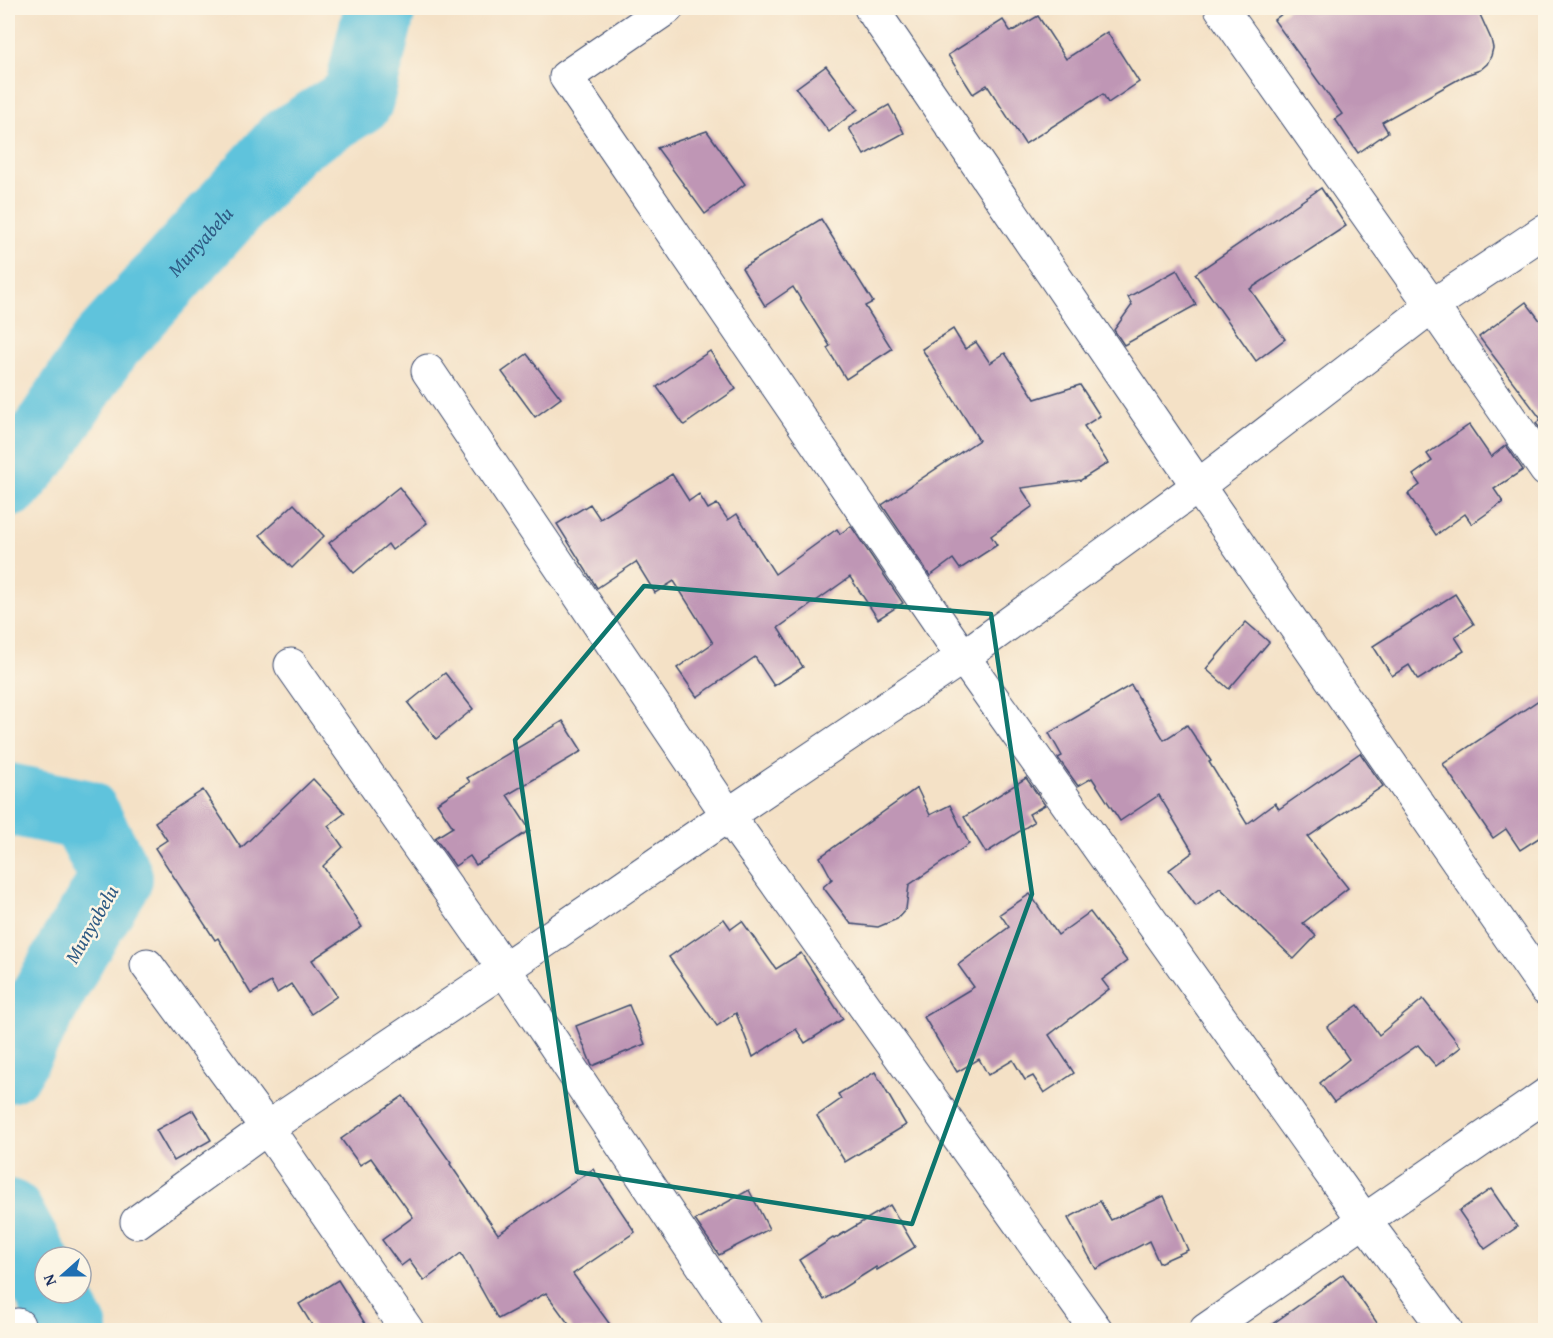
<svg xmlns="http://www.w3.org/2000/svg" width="1553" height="1338" font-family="'Gentium Book Plus',serif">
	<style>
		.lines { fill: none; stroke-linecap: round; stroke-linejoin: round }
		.river { stroke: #5ec3dc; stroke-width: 72 }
		.building { fill: #bf96b5 }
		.minor-casing { stroke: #3c4a6e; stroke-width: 35 }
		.minor { stroke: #fff; stroke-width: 33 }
		.marked { fill: none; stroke: #0f766e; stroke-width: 4.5; stroke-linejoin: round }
		.labels { text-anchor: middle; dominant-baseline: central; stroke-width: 5; stroke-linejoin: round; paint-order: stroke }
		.water-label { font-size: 20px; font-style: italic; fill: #2f5b84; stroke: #fcf5e5 }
	</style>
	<rect width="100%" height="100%" fill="#fcf5e5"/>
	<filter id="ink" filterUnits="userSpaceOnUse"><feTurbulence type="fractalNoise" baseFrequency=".0167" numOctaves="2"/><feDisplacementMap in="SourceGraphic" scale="12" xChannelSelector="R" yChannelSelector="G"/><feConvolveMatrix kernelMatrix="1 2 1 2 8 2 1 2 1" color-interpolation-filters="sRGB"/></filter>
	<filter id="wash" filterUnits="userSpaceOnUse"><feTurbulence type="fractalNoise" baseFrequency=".008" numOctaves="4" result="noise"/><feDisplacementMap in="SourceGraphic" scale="24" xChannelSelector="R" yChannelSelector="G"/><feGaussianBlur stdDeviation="1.35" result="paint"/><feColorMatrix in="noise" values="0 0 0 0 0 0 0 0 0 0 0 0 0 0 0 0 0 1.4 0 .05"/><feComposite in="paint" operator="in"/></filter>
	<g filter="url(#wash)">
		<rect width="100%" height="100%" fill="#f4e1c6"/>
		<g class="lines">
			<g class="river">
				<path id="s1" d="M8,482L38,447L105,345L289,142L358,99L380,8"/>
				<polyline points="8,799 84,815 117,878 74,947 8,1067"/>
				<polyline points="8,1215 45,1282"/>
				<polyline points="51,1293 72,1330"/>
			</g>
		</g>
		<g id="blocks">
			<g class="building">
				<polygon points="1290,8 1477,8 1491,39 1493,48 1491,56 1487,64 1480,70 1466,75 1382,122 1388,132 1358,153 1335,119 1342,114 1274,20"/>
				<polygon points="1038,16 1066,59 1107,32 1139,82 1108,103 1103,94 1025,144 987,85 973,94 948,55 1003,20 1011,32"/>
				<polygon points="826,66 858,109 829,132 796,88"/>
				<polygon points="889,105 904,133 864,155 849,128"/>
				<polygon points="707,131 745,184 705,214 657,148"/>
				<polygon points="1321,188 1346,226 1250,289 1285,339 1256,361 1195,274"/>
				<polygon points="821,219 873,302 865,306 892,349 846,379 827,348 830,346 793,287 765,306 742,268"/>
				<polygon points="1177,270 1196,305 1124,345 1114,330 1132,305 1128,297"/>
				<polygon points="1526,302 1545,327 1545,436 1536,423 1541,419 1479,337"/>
				<polygon points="953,329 965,349 976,342 990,363 1005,353 1035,399 1080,385 1100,416 1084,426 1108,463 1081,480 1021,488 1033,506 991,536 997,545 960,569 953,559 930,576 882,505 979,440 922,349"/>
				<polygon points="710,351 736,389 684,425 657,387"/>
				<polygon points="527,354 561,398 535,417 502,372"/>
				<polygon points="1469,425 1491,457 1506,445 1523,470 1494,489 1503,502 1472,524 1465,514 1436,535 1408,494 1420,485 1413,475 1432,461 1427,454"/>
				<polygon points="672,474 689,501 699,494 708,509 717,504 728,520 737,514 775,574 837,529 840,534 851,526 903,603 878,619 850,577 778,628 803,667 774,686 755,657 697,697 677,668 713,643 674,581 655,593 636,562 597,588 557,524 590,504 600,519"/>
				<polygon points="399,487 427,523 392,550 388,544 354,573 329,543"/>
				<polygon points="294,504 324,536 292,568 260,535"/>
				<polygon points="1455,594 1474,624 1455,637 1464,651 1418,680 1409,665 1392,676 1373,646"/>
				<polygon points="1246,622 1269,642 1229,689 1206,669"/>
				<polygon points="445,673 473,709 436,739 408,703"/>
				<polygon points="1131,685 1164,740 1187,725 1211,761 1209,762 1247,824 1275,803 1279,809 1360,753 1383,786 1308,837 1348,888 1303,923 1316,936 1294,959 1220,888 1196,906 1169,870 1193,852 1159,795 1120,821 1092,778 1078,786 1058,758 1062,756 1049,733"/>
				<polygon points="1545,696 1545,834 1520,850 1506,829 1493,838 1443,764"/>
				<polygon points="563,721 582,751 507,795 530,830 476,865 470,856 455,866 435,838 453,827 437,803 470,782 467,778"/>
				<polygon points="1026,778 1045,805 1029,814 1034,822 986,853 964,817"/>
				<polygon points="313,779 345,813 328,826 343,847 323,866 362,927 312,960 337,996 311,1014 291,984 277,993 271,982 251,994 218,938 215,940 155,848 167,840 155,822 203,790 241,848"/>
				<polygon points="917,788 930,815 950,805 969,844 909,885 906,909 897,919 878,927 851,924 823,887 832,879 820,857"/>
				<polygon points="1030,894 1058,935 1090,912 1127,961 1102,980 1109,989 1049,1035 1074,1073 1044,1093 1033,1076 1025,1080 1013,1060 988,1075 979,1059 957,1072 924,1017 974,987 958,965 1009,927 1000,914"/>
				<polygon points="724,919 731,929 742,921 776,969 801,953 843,1019 805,1043 796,1029 753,1057 736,1013 717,1026 669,957"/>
				<polygon points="1423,999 1461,1047 1436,1066 1418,1045 1334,1102 1320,1083 1349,1059 1327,1027 1358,1005 1379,1035"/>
				<polygon points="629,1005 645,1044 592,1066 576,1026"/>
				<polygon points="875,1072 906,1125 845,1162 817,1116 841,1099 838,1094"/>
				<polygon points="403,1096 451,1163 450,1164 498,1234 593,1169 635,1232 573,1274 614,1330 573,1330 546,1293 498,1319 461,1253 424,1281 409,1260 401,1266 382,1240 413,1217 371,1158 360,1165 341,1139"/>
				<polygon points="193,1110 211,1140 174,1161 156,1130"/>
				<polygon points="1491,1189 1517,1227 1485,1249 1459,1211"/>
				<polygon points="749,1190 769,1229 719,1255 695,1220"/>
				<polygon points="1164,1196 1188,1250 1159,1263 1149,1241 1096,1269 1068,1218 1100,1201 1111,1220"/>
				<polygon points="890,1205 915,1247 877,1270 876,1267 824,1300 799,1260 833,1238 834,1239"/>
				<polygon points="1343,1274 1382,1330 1264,1330"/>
				<polygon points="338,1280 369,1330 315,1330 299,1304"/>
			</g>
		</g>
	</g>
	<g filter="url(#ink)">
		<use href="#blocks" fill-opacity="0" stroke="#3c4a6e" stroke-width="1.5"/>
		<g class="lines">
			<defs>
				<g id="minor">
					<polyline points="667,8 566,77 963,657 1364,1220 1446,1330"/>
					<polyline points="871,8 1198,486 1546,989"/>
					<polyline points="1221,8 1432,306 1546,470"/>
					<polyline points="428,371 728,815 1096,1330"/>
					<polyline points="291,665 504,969 746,1330"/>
					<polyline points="147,965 267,1128 407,1330"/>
					<polyline points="137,1222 267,1128 504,969 728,815 963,657 1198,486 1432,306 1546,230"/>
					<polyline points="8,1330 18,1325"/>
					<polyline points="1206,1330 1546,1095"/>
				</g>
			</defs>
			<use href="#minor" class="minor-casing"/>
			<use href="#minor" class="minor"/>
		</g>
	</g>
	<path class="marked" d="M644,586L991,614L1032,894L912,1224L577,1172L515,740Z"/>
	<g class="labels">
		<g class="water-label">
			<text stroke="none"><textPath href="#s1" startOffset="309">Munyabelu</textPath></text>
			<text transform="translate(91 924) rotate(-60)">Munyabelu</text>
		</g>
	</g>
	<rect width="1553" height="1338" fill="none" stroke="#fcf5e5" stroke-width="30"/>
	<g transform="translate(63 1275) rotate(249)"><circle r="28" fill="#fcf5e5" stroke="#a2a6af" stroke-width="1.5"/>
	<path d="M0-4.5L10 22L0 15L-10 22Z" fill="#1f6fb2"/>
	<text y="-9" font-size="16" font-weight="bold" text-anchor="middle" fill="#1b2f5e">N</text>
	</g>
</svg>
